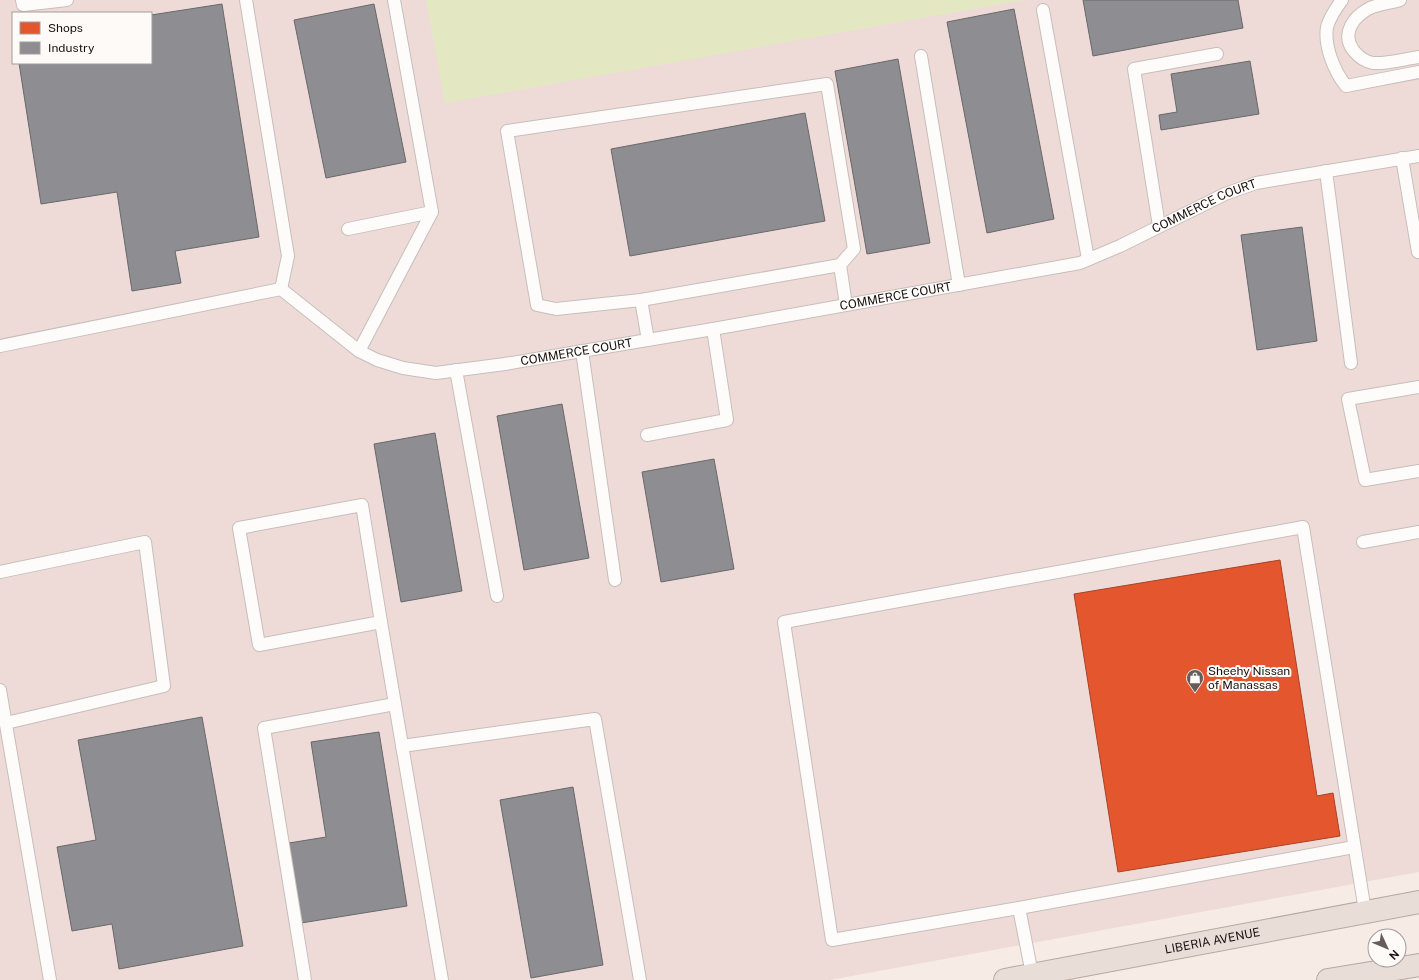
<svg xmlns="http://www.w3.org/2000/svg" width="1419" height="980" font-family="'Public Sans',sans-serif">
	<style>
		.industrial { fill: #eedbd8; fill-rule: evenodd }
		.green { fill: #e3e8c2 }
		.shops { fill: #e4572e; stroke: #a74224 }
		.industry { fill: #8d8d92; stroke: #6a686a }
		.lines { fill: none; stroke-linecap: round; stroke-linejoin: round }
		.lane-casing { stroke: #c7beba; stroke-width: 14 }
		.highway-casing { stroke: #b9a7a1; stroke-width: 24 }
		.lane { stroke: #fefcfb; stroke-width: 12 }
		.highway { stroke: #e9ddd8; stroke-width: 22 }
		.labels { text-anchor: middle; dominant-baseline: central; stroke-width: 4; stroke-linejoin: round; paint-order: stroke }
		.street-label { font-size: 12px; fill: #18110e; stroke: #fefaf8 }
		.poi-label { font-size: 12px; fill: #18110e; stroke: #fefaf8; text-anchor: start }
	</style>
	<rect width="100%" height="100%" fill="#f7ebe6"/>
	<path class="industrial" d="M0,0H1419V872L830,980H0ZM13,13H151V63H13Z"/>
	<polygon class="green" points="426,0 1024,0 445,103"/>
	<polygon class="shops" points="1280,560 1317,796 1333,793 1340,836 1118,872 1074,594"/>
	<g class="industry">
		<polygon points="1083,0 1238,0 1243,28 1093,56"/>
		<polygon points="222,4 259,237 175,251 181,283 132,291 117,192 41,204 19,63 151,63 151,15"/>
		<polygon points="374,4 406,162 326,178 294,20"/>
		<polygon points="1014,9 1054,219 987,233 947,22"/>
		<polygon points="898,59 930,243 867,254 835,71"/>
		<polygon points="1250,61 1259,114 1161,130 1159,115 1177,112 1171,74"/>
		<polygon points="805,113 825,221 630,256 611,149"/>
		<polygon points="1302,227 1317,341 1257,350 1241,235"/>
		<polygon points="562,404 589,558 524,570 497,416"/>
		<polygon points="435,433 462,591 401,602 374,444"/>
		<polygon points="714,459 734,569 661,582 642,472"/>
		<polygon points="202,717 243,946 119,969 112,924 72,931 57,847 96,840 78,740"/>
		<polygon points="379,732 407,906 301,923 289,843 326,837 311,742"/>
		<polygon points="573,787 603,965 531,978 500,800"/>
	</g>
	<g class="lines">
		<defs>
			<g id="lane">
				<polyline points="22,0 23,5 67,0"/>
				<polyline points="246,0 288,256 281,289"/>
				<path d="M1342,0C1336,8 1330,17 1327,27C1324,46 1334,71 1346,86L1419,72"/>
				<path d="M1400,0C1390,3 1379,4 1370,8C1354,16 1341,33 1353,50C1358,56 1365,62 1373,63C1388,64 1404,59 1419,57"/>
				<polyline points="1043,10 1088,259"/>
				<polyline points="921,56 959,285"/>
				<polyline points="1402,158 1418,252"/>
				<polyline points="1326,171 1351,363"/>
				<polyline points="1159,226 1134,69 1217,54"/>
				<polyline points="348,229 432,212"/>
				<polyline points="840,265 854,249 827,84 507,131 537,305 556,309 641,300 840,265 846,305"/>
				<polyline points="641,300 648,340"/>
				<path id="s1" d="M0,346L281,289L359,351L377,360L403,368L436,373L505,364L713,329L1080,263L1120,246L1225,194L1256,183L1419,156"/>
				<polyline points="359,351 432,212 394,0"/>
				<polyline points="582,351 615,580"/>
				<polyline points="456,370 497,596"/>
				<polyline points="1419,387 1348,399 1365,480 1419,471"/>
				<polyline points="647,435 727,420 713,329"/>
				<polygon points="362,505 381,622 259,645 239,528"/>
				<polyline points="1363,542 1419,532"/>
				<polyline points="0,572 145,542 164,686 6,723"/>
				<polyline points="381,622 442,980"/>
				<polyline points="0,690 50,980"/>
				<polyline points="402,746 595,719 640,980"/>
				<polyline points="1354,847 1019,908 832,940 784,622 1303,527 1365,911"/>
				<polyline points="1019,908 1033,979"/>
				<polyline points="305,980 264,728 395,704"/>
			</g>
			<g id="highway">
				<path id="s2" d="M1005,980L1419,902"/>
				<polyline points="1328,980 1419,965"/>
			</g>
		</defs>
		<use href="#lane" class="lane-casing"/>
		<use href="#highway" class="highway-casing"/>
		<use href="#lane" class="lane"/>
		<use href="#highway" class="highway"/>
	</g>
	<defs>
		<symbol id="shop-pin" viewBox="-11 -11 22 30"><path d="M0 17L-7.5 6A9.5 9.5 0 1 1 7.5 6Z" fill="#665d5a" stroke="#fefaf8"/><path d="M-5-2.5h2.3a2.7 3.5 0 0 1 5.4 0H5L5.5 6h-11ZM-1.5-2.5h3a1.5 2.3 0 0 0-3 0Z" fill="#fff"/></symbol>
	</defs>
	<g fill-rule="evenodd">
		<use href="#shop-pin" x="1185" y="668" width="20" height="27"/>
	</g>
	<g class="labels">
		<g class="street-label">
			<text stroke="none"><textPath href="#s1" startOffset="1257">COMMERCE COURT</textPath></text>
			<text stroke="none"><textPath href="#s1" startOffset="933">COMMERCE COURT</textPath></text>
			<text stroke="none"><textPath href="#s1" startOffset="609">COMMERCE COURT</textPath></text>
			<text stroke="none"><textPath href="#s2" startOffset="211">LIBERIA AVENUE</textPath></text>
		</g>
		<g class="poi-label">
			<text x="1208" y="671">Sheehy Nissan<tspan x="1208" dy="14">of Manassas</tspan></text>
		</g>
	</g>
	<rect x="12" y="12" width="140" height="52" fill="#fefaf8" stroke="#a29d9a"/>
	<rect x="20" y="22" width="20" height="12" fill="#e4572e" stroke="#a29d9a"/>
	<text x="48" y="32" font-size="12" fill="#18110e">Shops</text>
	<rect x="20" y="42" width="20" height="12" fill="#8d8d92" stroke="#a29d9a"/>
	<text x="48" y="52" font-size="12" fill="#18110e">Industry</text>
	<g transform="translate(1387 948) rotate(134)"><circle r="19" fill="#fefaf8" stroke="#a29d9a"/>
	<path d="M0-3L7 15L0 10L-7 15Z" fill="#665d5a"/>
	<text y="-6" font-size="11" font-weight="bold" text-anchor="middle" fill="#18110e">N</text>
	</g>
</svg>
